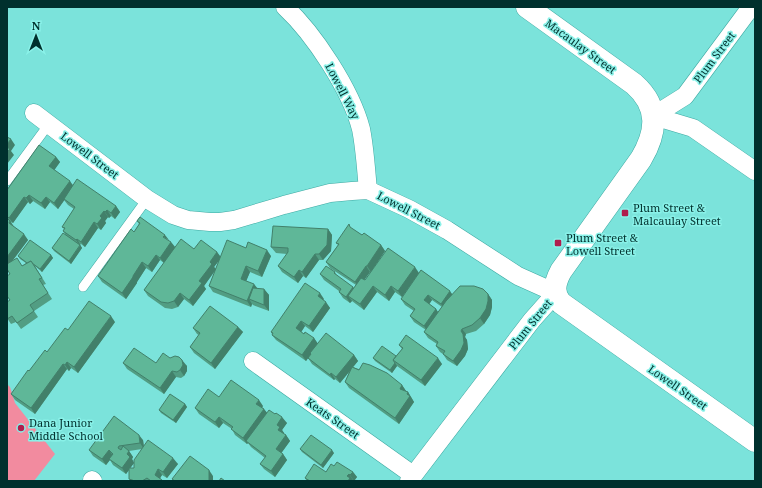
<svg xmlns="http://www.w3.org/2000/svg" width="762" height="488" font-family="'Noto Serif',serif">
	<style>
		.green { fill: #f28b9f }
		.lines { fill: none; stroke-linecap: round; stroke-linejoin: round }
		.service-casing { stroke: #3da9a2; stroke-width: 10 }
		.minor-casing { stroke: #3da9a2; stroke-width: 19 }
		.tertiary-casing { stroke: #3da9a2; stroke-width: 23 }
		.service { stroke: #fff; stroke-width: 9 }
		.minor { stroke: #fff; stroke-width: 18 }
		.tertiary { stroke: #fff; stroke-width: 22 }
		.wall { fill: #529d83; fill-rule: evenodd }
		.shaded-wall { fill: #42806a }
		.building { fill: #5fb798; stroke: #42806a }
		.poi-dot { fill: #af1d4d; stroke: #89f1e8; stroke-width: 1.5 }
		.labels { text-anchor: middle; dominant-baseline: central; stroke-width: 3; stroke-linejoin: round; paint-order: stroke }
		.street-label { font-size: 11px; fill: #00302d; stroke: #89f1e8 }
		.poi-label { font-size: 11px; fill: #00302d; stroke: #89f1e8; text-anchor: start }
	</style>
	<rect width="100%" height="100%" fill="#7be3db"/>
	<polygon class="green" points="7,384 10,387 15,403 55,454 34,481 7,481"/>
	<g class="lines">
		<defs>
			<g id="service">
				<polyline points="7,181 49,124"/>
				<polyline points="83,287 147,199"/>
			</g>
			<g id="minor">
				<path d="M285,7C314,34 351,90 361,129C365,149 366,170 368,190"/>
				<polyline points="34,113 147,199 173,215 188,220 210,222 220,222 234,220 284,205 330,193 352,191 368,190 409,209 447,230 518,276 556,293 532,320 409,481"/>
				<polyline points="653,116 685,96 751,7"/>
				<polyline points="653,116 693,128 755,171"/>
				<polyline points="253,361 413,475"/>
				<polyline points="92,480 93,481"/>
			</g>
			<path id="tertiary" d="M527,7L634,84C660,107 657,132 641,159L561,271C555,282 552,293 561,303L755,441"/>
		</defs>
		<use href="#service" class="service-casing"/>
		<use href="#minor" class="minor-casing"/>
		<use href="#tertiary" class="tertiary-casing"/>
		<use href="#service" class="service"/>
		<use href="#minor" class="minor"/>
		<use href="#tertiary" class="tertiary"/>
	</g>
	<g class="wall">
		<polygon points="56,157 60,162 54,170 73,185 116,206 120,212 115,219 111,216 109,218 108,217 105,221 106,223 101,230 98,228 85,247 81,244 80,245 82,248 71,264 54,251 52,248 65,234 63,231 64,229 62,227 74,209 68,205 64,200 58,209 50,202 45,209 33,201 30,204 28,202 13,223 11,222 14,227 28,240 13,260 22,266 26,263 20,259 18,256 51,255 53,258 42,272 35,266 46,284 43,285 52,299 34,311 38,317 21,329 16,322 11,324 7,318 10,300 10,274 7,269 7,190"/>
		<path d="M137,221L169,241L175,248L194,249L217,252L221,257L246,248L271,256L262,277L250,272L246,281L257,289H264L269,295V311L253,305L252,304L251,307L213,292L209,286L215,271L204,286L206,289L193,306L184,299L178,307L172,309L165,308L148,296L144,290L164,263L160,260L152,272L146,268L137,282V283L126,299L102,282L98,276L134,232L139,224ZM220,259L216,269L214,267Z"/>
		<polygon points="328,229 332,235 331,251 323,260 319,260 306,278 303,276 298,283 282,272 278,266 287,254 276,253 271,247"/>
		<path d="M352,229L362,235L381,245L385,251L372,270L419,273L402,297L395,292L389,301L377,292L364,310L352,301L350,303L343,298L339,292V291L324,280L320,274L335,272L337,276L354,288L356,285L330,268L326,262L338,245L336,243ZM370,272H371L365,280H364Z"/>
		<path d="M421,270L452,294H488L492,300V307L490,315L484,324L476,331L466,334L465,337L467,340L468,349L465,356L457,366L447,360L443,354L440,352L436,346L437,344L428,338L424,332L426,330L414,322L410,316L414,311L405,305L401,299ZM432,300L442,307L438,312L436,309L429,304Z"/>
		<polygon points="324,299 323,300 330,308 313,332 305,326 301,332 304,334 314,338 318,344 354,355 358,361 353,367 402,385 406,391 408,392 414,402 399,424 349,388 345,382 349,372 340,383 335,379 334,380 312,364 308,358 311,355 311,354 306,361 276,340 272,335 272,334 271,332"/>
		<polygon points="115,322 78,373 71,368 69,371 67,369 35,414 15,400 11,394 29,371 68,330"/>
		<polygon points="238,327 243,332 215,369 194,353 190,347 199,335 197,334 193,328"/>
		<polygon points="399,345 442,364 425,386 397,366 392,373 375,361 373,358 396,356 402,349"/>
		<polygon points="170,358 187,366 187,371 184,376 181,378 176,377 164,394 127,369 123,363 156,363"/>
		<polygon points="219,397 263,406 262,407 267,413 287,423 282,430 284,433 283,434 286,435 290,441 281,453 283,454 287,460 275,477 264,469 260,464 265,458 251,447 248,443 247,444 235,435 232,429 223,423 219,428 199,414 195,408"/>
		<polygon points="185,404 187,407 176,423 161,413 159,410"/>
		<path d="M143,440L144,446L178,464L167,478L162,475L160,478L163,481H131L129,479V470L126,474L113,465L110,460L106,465L93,456L89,450ZM142,449L134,463L132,459L133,457L129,451ZM134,463V468H130Z"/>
		<polygon points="300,449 334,453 323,468 302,452"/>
		<polygon points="334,466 353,472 357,477 354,481 353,480 352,481 307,481 305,478 326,472"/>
	</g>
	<g class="shaded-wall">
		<polygon points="11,139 15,145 11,151 14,155 7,164 7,144"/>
		<polygon points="56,157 60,162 53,172 49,166"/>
		<polygon points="70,181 74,187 58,209 54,203"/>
		<polygon points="29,195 33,201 30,204 26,198"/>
		<polygon points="24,197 28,202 13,223 9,218"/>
		<polygon points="46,197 50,202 45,209 41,203"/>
		<polygon points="116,206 120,212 115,219 111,213"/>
		<polygon points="107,210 111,216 109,218 105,212"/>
		<polygon points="104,211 108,217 105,221 106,223 101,230 97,224 100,216"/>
		<polygon points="10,221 14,227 13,229 9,223"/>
		<polygon points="94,222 98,228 85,247 81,242"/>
		<polygon points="328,229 332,235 331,251 323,260 319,254"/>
		<polygon points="24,234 28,240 7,268 7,257"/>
		<polygon points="165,235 169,240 163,237"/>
		<polygon points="77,239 82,248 71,264 69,261 80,246 76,240"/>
		<polygon points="171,242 176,248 164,263 160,258"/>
		<polygon points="381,245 385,251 371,272 367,266"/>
		<polygon points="267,250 271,256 262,277 258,271"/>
		<polygon points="217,252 221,258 214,267 216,269 204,286 206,289 193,306 189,300 210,262"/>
		<polygon points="315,254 319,260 306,278 302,272"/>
		<polygon points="51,255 53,258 42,272 40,269"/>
		<polygon points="156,255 160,260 152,272 148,266"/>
		<polygon points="142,262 146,268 137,282 137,283 126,299 122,293"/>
		<polygon points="246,266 250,272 245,284 241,279"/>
		<polygon points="366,266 370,272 359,287 355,282"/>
		<polygon points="415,267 419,273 402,297 398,291"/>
		<polygon points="299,270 303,276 298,283 294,277"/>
		<polygon points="254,284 258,289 249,299 252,304 251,307 247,301"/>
		<polygon points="373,286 377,292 364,310 360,304"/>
		<polygon points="391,286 395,292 389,301 385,295"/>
		<polygon points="353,287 357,293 348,296 352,301 350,303 346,297"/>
		<polygon points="264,289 269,295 269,311 264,305"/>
		<polygon points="450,291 454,297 445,310 441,304"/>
		<polygon points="180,293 184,299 178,307 174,301"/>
		<polygon points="320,293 324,299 322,302 318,296"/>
		<polygon points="488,294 492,300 492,307 490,315 484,324 480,318"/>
		<polygon points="428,295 432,300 428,306 424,300"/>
		<polygon points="326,302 330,308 313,332 309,326"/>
		<polygon points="436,309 440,315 428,332 424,326"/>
		<polygon points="111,316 115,322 78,373 74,367"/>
		<polygon points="301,321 305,326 300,334 296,328"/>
		<polygon points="238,327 243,332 215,369 211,363"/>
		<polygon points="462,329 466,334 465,337 467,340 468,349 465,356 457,366 453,361"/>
		<polygon points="314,338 318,344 306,361 302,355"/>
		<polygon points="354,355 358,361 340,383 336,377"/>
		<polygon points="438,358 442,364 425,386 421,380"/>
		<polygon points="182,360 187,366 187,371 184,376 180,370"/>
		<polygon points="67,362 71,368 69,371 65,365"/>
		<polygon points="395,363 397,366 392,373 390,370"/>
		<polygon points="63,364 67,369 35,414 31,408"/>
		<polygon points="172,371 176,377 164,394 160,388"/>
		<polygon points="331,373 335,379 334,380 330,375"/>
		<polygon points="402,385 406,391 404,395 400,389"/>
		<polygon points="408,392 414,402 399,424 395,418"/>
		<polygon points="259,400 263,406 261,409 256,404"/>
		<polygon points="185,404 187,407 176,423 173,420"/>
		<polygon points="264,409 268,414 246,441 248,443 247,444 243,438"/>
		<polygon points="219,417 223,423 219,428 215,422"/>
		<polygon points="282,417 287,423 282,430 284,433 282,436 278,430 277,425"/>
		<polygon points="139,435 143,440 144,449 140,443"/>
		<polygon points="286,435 290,441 280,455 276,449"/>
		<polygon points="109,450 113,456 106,465 102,459"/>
		<polygon points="332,450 334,453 323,468 321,465"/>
		<polygon points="129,451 133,457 132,459 134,463 126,474 122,468 127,454"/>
		<polygon points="283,454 287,460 275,477 271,471"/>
		<polygon points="173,458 178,464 167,478 163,472"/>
		<polygon points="158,469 162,475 159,480 155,475"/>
		<polygon points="209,470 213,476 213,481 209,481"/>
		<polygon points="353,472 357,477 354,481 350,475"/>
		<polygon points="349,474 353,480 352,481 348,481 347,476"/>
	</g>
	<g class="building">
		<polygon points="7,137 11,139 7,144"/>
		<polygon points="39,145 56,157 49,166 70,181 54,203 46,197 41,203 29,195 26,198 24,197 9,218 7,216 7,190"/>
		<polygon points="7,147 10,149 7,152"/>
		<polygon points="77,179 116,206 111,213 107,210 105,212 104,211 100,216 102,218 97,224 94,222 81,242 77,239 76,240 63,231 65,228 62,227 75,207 64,199"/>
		<polygon points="140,217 165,235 163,237 171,242 160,258 156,255 148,266 142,262 133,276 133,277 122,293 98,276 131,229 134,232 140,223 137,221"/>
		<polygon points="7,218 10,221 9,223 24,234 7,257"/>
		<polygon points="349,224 350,227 362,235 364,233 381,245 367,266 366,266 355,282 326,262 339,244 336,243"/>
		<polygon points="273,226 328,229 327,245 319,254 315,254 302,272 299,270 294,277 278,266 288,252 288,248 271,247"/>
		<polygon points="63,233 80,245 69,261 52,248"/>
		<polygon points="181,239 194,249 201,240 217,252 210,262 212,264 199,281 202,283 189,300 180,293 174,301 168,303 161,302 144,290"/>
		<polygon points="30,240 51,255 40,269 32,263 31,261 27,263 18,256"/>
		<polygon points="227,240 246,248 248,242 267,250 258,271 246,266 241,279 254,284 247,301 209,286"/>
		<polygon points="388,248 415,267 398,291 391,286 385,295 373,286 360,304 348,296 361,278 365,280"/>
		<polygon points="17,258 22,266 31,261 42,278 39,279 48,293 30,305 34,311 17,323 12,316 7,319 7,310 8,309 7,308 7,302 10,300 7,296 7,276 10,274 7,269 7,264"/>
		<polygon points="326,266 335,272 334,273 353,287 346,297 339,292 341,289 320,274"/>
		<polygon points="421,270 450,291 441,304 428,295 424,300 436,309 424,326 410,316 415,309 401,299"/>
		<polygon points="305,283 320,293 318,296 326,302 309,326 301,321 296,328 304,334 305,332 314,338 302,355 272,335 273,333 271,332"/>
		<polygon points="460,286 474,286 483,289 488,294 488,301 486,309 480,318 472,325 462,329 461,331 463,334 464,343 461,350 453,361 443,354 445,351 436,346 438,342 424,332 446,301"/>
		<polygon points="253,288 264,289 264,305 249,299"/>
		<polygon points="89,301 111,316 74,367 67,362 65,365 63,364 31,408 11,394 28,370 29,371 45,350 47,352 65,328 68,330"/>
		<polygon points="210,306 238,327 211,363 190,347 200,333 193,328"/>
		<polygon points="326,333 354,355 336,377 331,373 330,375 308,358 311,354 310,353"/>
		<polygon points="406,335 438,358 421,380 393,360 403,348 399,345"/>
		<polygon points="382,346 396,356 393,360 395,363 390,370 373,358"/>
		<polygon points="134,348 156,363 163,353 170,358 175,356 179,357 182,360 183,365 180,370 177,372 172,371 160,388 123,363"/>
		<polygon points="363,363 370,365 387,373 402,385 400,389 408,392 407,394 410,396 395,418 345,382 352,367 359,370"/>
		<polygon points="231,380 259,400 256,404 264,409 243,438 231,429 233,427 219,417 215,422 195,408 208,389 219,397"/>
		<polygon points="170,394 185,404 173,420 159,410"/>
		<polygon points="269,410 275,414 276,413 282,417 277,425 280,427 278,430 286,435 276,449 283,454 271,471 260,464 266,456 246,441"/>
		<polygon points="114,416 139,435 140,443 119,446 118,448 121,450 123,446 129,451 127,454 130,457 122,468 109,459 113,454 109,450 102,459 89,450"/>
		<polygon points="311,435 332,450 321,465 300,449"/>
		<polygon points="148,440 173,458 163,472 158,469 155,475 162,480 161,481 151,481 147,478 142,481 135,481 129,479 129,468 134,468 134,460"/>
		<polygon points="190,456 209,470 209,481 175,481 172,479"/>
		<polygon points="337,462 353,472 350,475 349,474 347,476 350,478 348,481 310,481 305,478 314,464 326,472 331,464 334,466"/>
		<polygon points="221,478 225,481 219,481"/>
	</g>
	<g class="poi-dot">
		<rect x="621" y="209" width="8" height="8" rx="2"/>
		<rect x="554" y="239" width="8" height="8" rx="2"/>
		<circle cx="21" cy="428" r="4"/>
	</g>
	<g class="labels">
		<g class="street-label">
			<text transform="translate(581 46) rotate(36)">Macaulay Street</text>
			<text transform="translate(714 57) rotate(-53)">Plum Street</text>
			<text transform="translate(343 91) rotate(63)">Lowell Way</text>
			<text transform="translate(90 155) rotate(37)">Lowell Street</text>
			<text transform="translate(409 210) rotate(27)">Lowell Street</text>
			<text transform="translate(530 324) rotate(-51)">Plum Street</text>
			<text transform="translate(678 387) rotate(35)">Lowell Street</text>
			<text transform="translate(333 418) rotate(35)">Keats Street</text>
		</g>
		<g class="poi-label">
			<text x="633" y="207">Plum Street &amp;<tspan x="633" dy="13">Malcaulay Street</tspan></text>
			<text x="566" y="237">Plum Street &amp;<tspan x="566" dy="13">Lowell Street</tspan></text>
			<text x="29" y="422">Dana Junior<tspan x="29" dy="13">Middle School</tspan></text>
		</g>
	</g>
	<rect width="762" height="488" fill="none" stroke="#00302d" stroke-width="16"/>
	<g transform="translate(36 36)" stroke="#89f1e8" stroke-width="3" paint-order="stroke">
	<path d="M0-3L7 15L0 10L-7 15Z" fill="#00302d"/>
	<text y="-6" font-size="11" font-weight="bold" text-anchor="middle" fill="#00302d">N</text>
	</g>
</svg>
